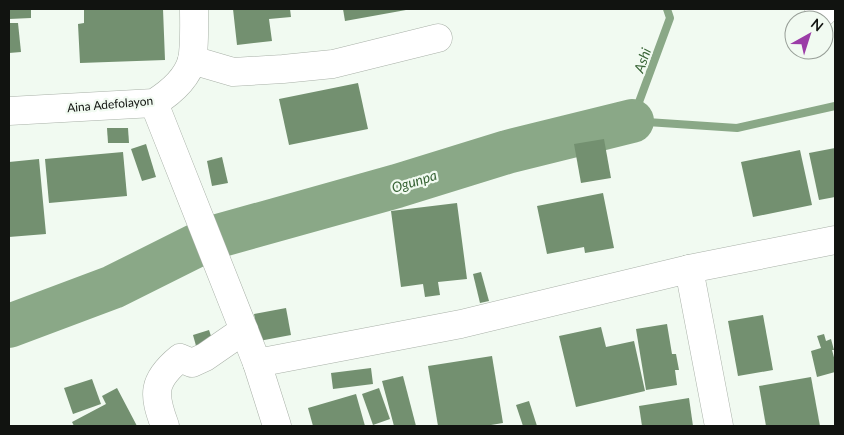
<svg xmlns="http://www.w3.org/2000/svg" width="844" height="435" font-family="Lato,sans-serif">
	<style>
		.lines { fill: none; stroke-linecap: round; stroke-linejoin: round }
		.stream { stroke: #8aa887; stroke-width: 8 }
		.river { stroke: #8aa887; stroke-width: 44 }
		.building { fill: #739070 }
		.minor-casing { stroke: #a9b1a8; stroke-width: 29 }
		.minor { stroke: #fff; stroke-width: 28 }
		.labels { text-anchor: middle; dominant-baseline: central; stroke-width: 4.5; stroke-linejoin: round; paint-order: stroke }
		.street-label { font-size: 12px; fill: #111310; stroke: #f1faf1 }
		.water-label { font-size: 14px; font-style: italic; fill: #386436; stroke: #f1faf1 }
	</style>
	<rect width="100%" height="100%" fill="#f1faf1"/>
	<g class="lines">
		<polyline class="stream" points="667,9 670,18 632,121 737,128 835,106"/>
		<polyline class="river" points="9,326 113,287 211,238 397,186 507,152 632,121"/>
	</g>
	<g class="building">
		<polygon points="9,9 31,9 31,18 9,19"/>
		<polygon points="84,9 163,9 165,60 80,63 78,24 84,23"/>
		<polygon points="233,9 290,9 291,17 269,19 272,41 237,45"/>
		<polygon points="343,9 406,9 406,10 345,21"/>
		<polygon points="9,23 18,23 21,52 9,53"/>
		<polygon points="358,83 368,129 289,145 279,99"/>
		<polygon points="107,128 128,128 129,143 108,143"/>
		<polygon points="604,139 611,178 581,183 574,144"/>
		<polygon points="146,144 156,177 142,181 131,149"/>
		<polygon points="835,148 835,197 819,200 809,153"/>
		<polygon points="800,150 812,205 753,217 741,162"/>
		<polygon points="123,152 127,196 49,203 45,159"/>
		<polygon points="222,157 228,183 212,186 207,161"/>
		<polygon points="39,159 46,234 9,237 9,162"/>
		<polygon points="603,193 614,248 585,253 584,247 547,254 537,206"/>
		<polygon points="457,203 467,279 438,282 440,295 425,297 423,284 401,287 391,211"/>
		<polygon points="481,272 489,301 480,303 473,274"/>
		<polygon points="286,308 291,335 259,341 254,314"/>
		<polygon points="763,315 773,370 738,376 728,321"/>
		<polygon points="667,324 672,354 676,354 679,370 675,370 677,385 646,390 636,329"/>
		<polygon points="601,327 606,347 634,341 645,391 576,407 559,336"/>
		<polygon points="209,330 215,348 198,353 193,335"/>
		<polygon points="824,334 826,341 831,339 834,350 832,350 835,361 835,372 817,377 811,351 821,348 817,336"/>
		<polygon points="492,356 503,423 485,426 438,426 428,366"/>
		<polygon points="371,368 373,384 333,389 331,373"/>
		<polygon points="403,376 416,426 394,426 382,381"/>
		<polygon points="811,377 820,426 766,426 759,386"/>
		<polygon points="92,379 101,404 73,414 64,388"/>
		<polygon points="117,388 137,426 74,426 72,422 106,404 102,396"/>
		<polygon points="379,388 390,419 373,425 362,394"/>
		<polygon points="356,394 365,426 313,426 308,408"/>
		<polygon points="689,398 693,426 642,426 639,406"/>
		<polygon points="529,401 537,426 523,426 516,405"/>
	</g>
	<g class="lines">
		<defs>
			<g id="minor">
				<polyline points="817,18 826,9"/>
				<polyline points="192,60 233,72 283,69 333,64 438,38"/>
				<polyline points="154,103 257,363 277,426"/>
				<path d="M9,111L154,103C170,93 187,79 192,60C195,46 194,23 194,9"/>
				<polyline points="689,269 719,426"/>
				<polyline points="257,363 461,324 689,269 835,240"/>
				<path d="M165,426C153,394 152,381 180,358L192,363L205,357L244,330"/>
			</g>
		</defs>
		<use href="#minor" class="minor-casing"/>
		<use href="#minor" class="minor"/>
	</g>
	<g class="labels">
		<g class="street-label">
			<text transform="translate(110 104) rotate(-5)">Aina Adefolayon</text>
		</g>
		<g class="water-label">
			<text transform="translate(642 60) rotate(-70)">Ashi</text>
			<text transform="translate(414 181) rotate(-17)">Ogunpa</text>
		</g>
	</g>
	<rect width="844" height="435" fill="none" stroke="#111310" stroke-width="20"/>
	<g transform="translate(809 35) rotate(39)"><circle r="24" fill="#f1faf1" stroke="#979e97"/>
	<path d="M0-4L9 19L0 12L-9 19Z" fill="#9b3da7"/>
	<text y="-8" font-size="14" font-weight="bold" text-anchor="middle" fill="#111310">N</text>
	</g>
</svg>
